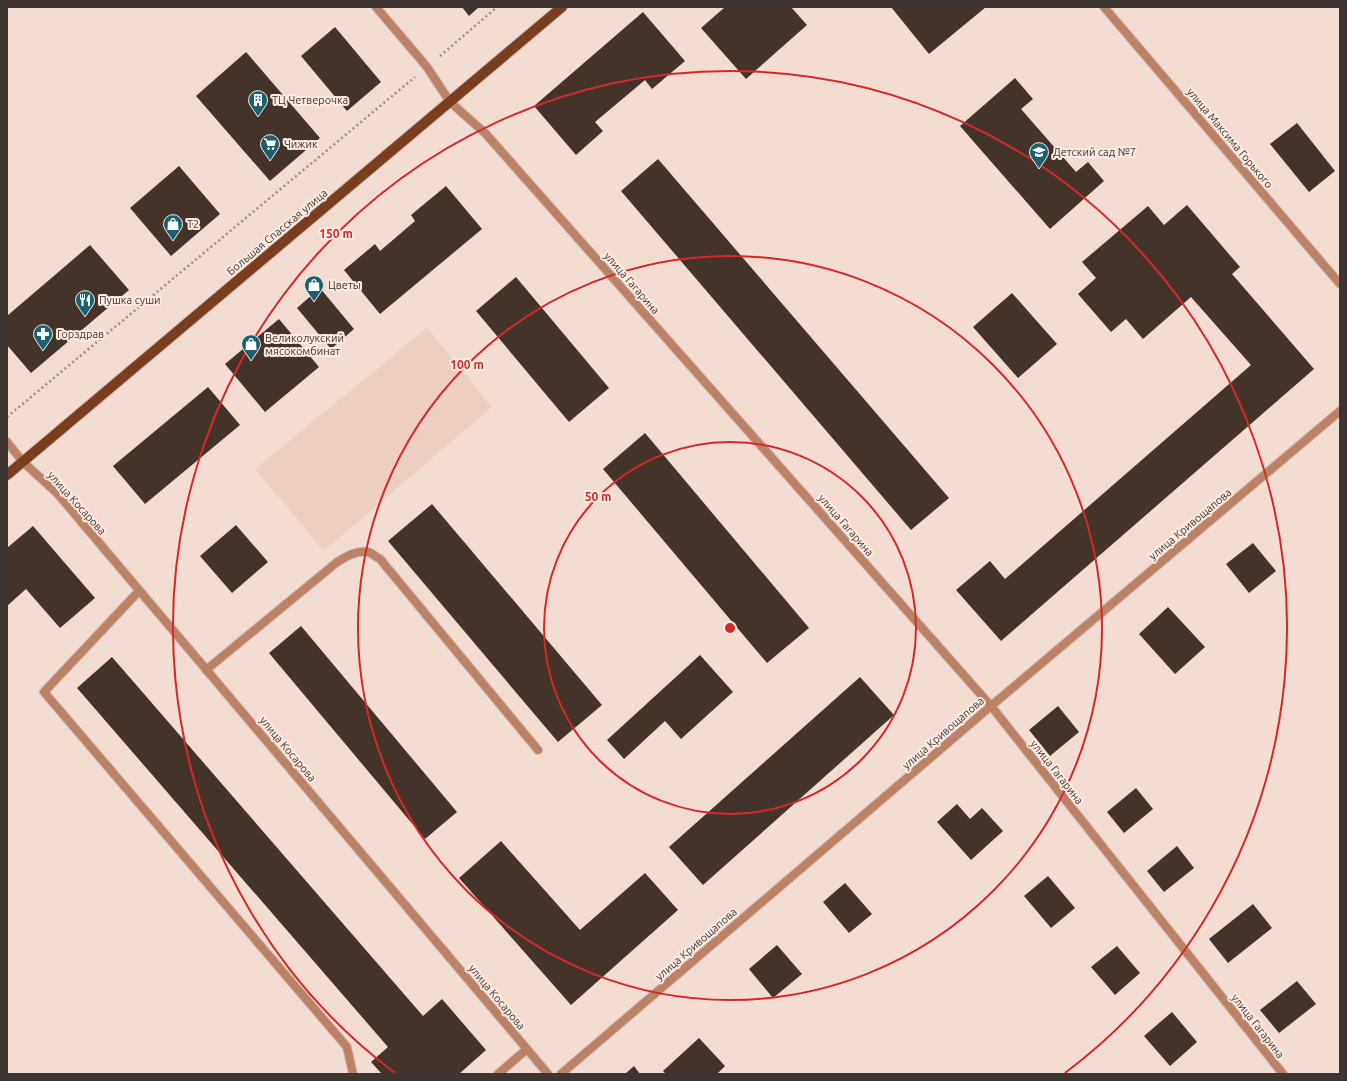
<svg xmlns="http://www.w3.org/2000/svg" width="1347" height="1081" font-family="Ubuntu,sans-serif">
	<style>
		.built { fill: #eed0c3 }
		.building { fill: #43332b }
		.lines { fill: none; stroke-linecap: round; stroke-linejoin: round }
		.lane-casing { stroke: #cfbbb3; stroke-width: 10 }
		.street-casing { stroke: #cfbbb3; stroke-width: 10 }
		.primary-casing { stroke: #cfbbb3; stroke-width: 12 }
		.path { stroke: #9f8f88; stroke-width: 2.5; stroke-dasharray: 2 3; stroke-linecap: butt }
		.lane { stroke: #bd8266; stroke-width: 8 }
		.street { stroke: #bd8266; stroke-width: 8 }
		.primary { stroke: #7a3e1f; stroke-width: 10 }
		.ring { fill: none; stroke: #d62828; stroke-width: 2 }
		.labels { text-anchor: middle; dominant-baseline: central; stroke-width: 4; stroke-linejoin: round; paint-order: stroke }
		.poi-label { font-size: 11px; fill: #3d3531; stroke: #fdebe3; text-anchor: start }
		.street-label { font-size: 11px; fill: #3d3531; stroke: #fdebe3 }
		.centre { fill: #d62828; stroke: #fdebe3; stroke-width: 2 }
		.ring-label { font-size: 12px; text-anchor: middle; font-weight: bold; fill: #d62828; stroke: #fdebe3; stroke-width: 4; stroke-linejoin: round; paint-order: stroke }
	</style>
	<rect width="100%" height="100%" fill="#f3ddd3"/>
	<polygon class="built" points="427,328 492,407 324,551 255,469"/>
	<g class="building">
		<polygon points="462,7 479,7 469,16"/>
		<polygon points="725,7 791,7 807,25 746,79 701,28"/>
		<polygon points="891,7 986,7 929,54"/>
		<polygon points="643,12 685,61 652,89 645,80 595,122 603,131 576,155 534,106"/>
		<polygon points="335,27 381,82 347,111 301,56"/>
		<polygon points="246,52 320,138 270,181 196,96"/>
		<polygon points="1015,78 1033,99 1021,109 1076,172 1088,162 1104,181 1050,229 960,126"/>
		<polygon points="1297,123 1335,171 1309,192 1270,144"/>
		<polygon points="658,159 949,498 911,530 621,191"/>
		<polygon points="179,166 220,214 171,256 130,208"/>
		<polygon points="446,186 482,229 380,314 344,270 375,244 380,251 415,221 411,215"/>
		<polygon points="1187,205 1240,267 1232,274 1314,369 1001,641 956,590 990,561 1005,579 1251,365 1191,297 1143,339 1126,319 1111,332 1078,294 1096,278 1082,262 1148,206 1164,225"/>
		<polygon points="90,245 129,290 31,373 7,345 7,316"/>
		<polygon points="516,277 609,388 569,422 476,311"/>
		<polygon points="320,288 354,329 331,349 297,308"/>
		<polygon points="1012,293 1057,344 1018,378 973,327"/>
		<polygon points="279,319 319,367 265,412 225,364"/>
		<polygon points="208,387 240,425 145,504 113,466"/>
		<polygon points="645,433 809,628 767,663 603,469"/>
		<polygon points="432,504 602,705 558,742 388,541"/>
		<polygon points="236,525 268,562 232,593 200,556"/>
		<polygon points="33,526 95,598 60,628 26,589 7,606 7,548"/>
		<polygon points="1253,543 1276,571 1249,593 1226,564"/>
		<polygon points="1168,607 1205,647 1175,674 1139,634"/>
		<polygon points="301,626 457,812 425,839 269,653"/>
		<polygon points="700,655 733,692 681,739 665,721 624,759 607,740"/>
		<polygon points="112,657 423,1016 442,999 486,1050 459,1074 382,1074 371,1062 388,1047 77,688"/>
		<polygon points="860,677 894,715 703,885 669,847"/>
		<polygon points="1058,706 1079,732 1050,756 1029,730"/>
		<polygon points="1136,788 1153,809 1124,833 1107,812"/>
		<polygon points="957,804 970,819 982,808 1003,831 971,860 937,822"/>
		<polygon points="501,841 580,930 645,873 678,910 571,1005 459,878"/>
		<polygon points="1177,846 1194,868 1164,892 1147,871"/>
		<polygon points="1048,876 1075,908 1051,928 1024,896"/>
		<polygon points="845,883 872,914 849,933 823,902"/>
		<polygon points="1253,904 1272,928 1228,963 1209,939"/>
		<polygon points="777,945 802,974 773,998 749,969"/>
		<polygon points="1117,946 1140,973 1115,995 1091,967"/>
		<polygon points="1297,981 1316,1004 1279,1033 1260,1010"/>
		<polygon points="1172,1012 1197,1042 1170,1066 1144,1036"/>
		<polygon points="699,1038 725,1066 717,1074 666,1074 663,1071"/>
		<polygon points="634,1066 640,1074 625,1074"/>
	</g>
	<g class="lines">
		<defs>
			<g id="lane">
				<polyline points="139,591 44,692 347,1047 353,1074"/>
				<path d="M206,670L336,563C345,557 356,550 368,552C372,553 376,557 380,559L538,750"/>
				<polyline points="498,1074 527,1049"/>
			</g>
			<g id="street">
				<polyline points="376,7 427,67 450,102 485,133 991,706 1283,1074"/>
				<polyline points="1104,7 1340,284"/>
				<polyline points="7,442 23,462 57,493 548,1074"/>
				<polyline points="561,1074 991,706 1340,411"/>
			</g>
			<polyline id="primary" points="7,475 562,7"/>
		</defs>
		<use href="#lane" class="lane-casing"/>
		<use href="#street" class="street-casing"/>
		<use href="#primary" class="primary-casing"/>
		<g class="path">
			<polyline points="440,56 497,7"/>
			<polyline points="7,417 415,77"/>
		</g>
		<use href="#lane" class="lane"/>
		<use href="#street" class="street"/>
		<use href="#primary" class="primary"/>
	</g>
	<g class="ring">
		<circle cx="730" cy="628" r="186"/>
		<circle cx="730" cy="628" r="372"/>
		<path d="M395 1073A557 557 0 1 1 1065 1073"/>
	</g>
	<defs>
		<symbol id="building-pin" viewBox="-11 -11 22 30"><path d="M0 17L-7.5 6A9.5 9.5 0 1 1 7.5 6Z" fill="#196070" stroke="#fdebe3"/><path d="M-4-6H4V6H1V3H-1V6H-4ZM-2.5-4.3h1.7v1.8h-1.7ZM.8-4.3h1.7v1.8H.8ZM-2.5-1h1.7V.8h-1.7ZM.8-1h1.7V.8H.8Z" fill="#fff"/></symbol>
		<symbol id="supermarket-pin" viewBox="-11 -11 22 30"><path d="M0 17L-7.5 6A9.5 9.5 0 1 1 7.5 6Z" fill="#196070" stroke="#fdebe3"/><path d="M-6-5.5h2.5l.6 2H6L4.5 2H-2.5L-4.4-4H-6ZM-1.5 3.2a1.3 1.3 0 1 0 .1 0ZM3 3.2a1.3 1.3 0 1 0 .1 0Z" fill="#fff"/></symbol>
		<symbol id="school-pin" viewBox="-11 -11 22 30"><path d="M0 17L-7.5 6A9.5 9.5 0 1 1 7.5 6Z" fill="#196070" stroke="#fdebe3"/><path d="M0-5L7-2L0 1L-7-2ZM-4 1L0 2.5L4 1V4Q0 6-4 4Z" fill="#fff"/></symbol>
		<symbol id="shop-pin" viewBox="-11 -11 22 30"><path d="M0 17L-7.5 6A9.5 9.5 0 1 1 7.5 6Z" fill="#196070" stroke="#fdebe3"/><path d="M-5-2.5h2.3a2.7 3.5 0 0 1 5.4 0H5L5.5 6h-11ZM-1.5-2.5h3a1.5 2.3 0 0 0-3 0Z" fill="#fff"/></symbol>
		<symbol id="restaurant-pin" viewBox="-11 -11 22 30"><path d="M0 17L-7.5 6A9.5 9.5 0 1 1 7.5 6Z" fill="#196070" stroke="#fdebe3"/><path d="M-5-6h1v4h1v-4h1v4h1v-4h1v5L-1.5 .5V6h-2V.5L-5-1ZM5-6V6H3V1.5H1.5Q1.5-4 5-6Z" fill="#fff"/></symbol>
		<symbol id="pharmacy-pin" viewBox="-11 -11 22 30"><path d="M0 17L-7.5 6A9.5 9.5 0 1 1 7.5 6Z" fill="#196070" stroke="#fdebe3"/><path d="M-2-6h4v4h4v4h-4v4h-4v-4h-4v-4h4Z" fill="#fff"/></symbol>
	</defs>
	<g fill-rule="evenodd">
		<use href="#building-pin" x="247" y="89" width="22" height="30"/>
		<use href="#supermarket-pin" x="259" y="133" width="22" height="30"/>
		<use href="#school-pin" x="1028" y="141" width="22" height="30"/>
		<use href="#shop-pin" x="162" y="213" width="22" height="30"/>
		<use href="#shop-pin" x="303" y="274" width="22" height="30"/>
		<use href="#restaurant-pin" x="74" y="289" width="22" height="30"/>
		<use href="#pharmacy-pin" x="32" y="323" width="22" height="30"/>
		<use href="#shop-pin" x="240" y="333" width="22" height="30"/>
	</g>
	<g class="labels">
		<g class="poi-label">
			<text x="272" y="100">ТЦ Четверочка</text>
			<text x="284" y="144">Чижик</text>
			<text x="1053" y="152">Детский сад №7</text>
			<text x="187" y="224">T2</text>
			<text x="328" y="285">Цветы</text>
			<text x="99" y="300">Пушка суши</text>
			<text x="57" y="334">Горздрав</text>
			<text x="265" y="338">Великолукский<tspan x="265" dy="13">мясокомбинат</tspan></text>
		</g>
		<g class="street-label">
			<text transform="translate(1230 138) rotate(50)">улица Максима Горького</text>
			<text transform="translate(277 232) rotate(-40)">Большая Спасская улица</text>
			<text transform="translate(632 283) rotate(49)">улица Гагарина</text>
			<text transform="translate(77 503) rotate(48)">улица Косарова</text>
			<text transform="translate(1190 524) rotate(-40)">улица Кривощапова</text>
			<text transform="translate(846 525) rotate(49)">улица Гагарина</text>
			<text transform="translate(943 733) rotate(-41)">улица Кривощапова</text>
			<text transform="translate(288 749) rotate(50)">улица Косарова</text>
			<text transform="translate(1057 772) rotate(52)">улица Гагарина</text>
			<text transform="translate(696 944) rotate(-41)">улица Кривощапова</text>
			<text transform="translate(497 997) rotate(50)">улица Косарова</text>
			<text transform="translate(1258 1026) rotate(52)">улица Гагарина</text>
		</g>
	</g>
	<circle cx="730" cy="628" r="6" class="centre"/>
	<g class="ring-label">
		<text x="336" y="238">150 m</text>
		<text x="467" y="369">100 m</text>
		<text x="598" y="501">50 m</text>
	</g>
	<rect width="1347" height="1081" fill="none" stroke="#3d3531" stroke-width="16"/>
</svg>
